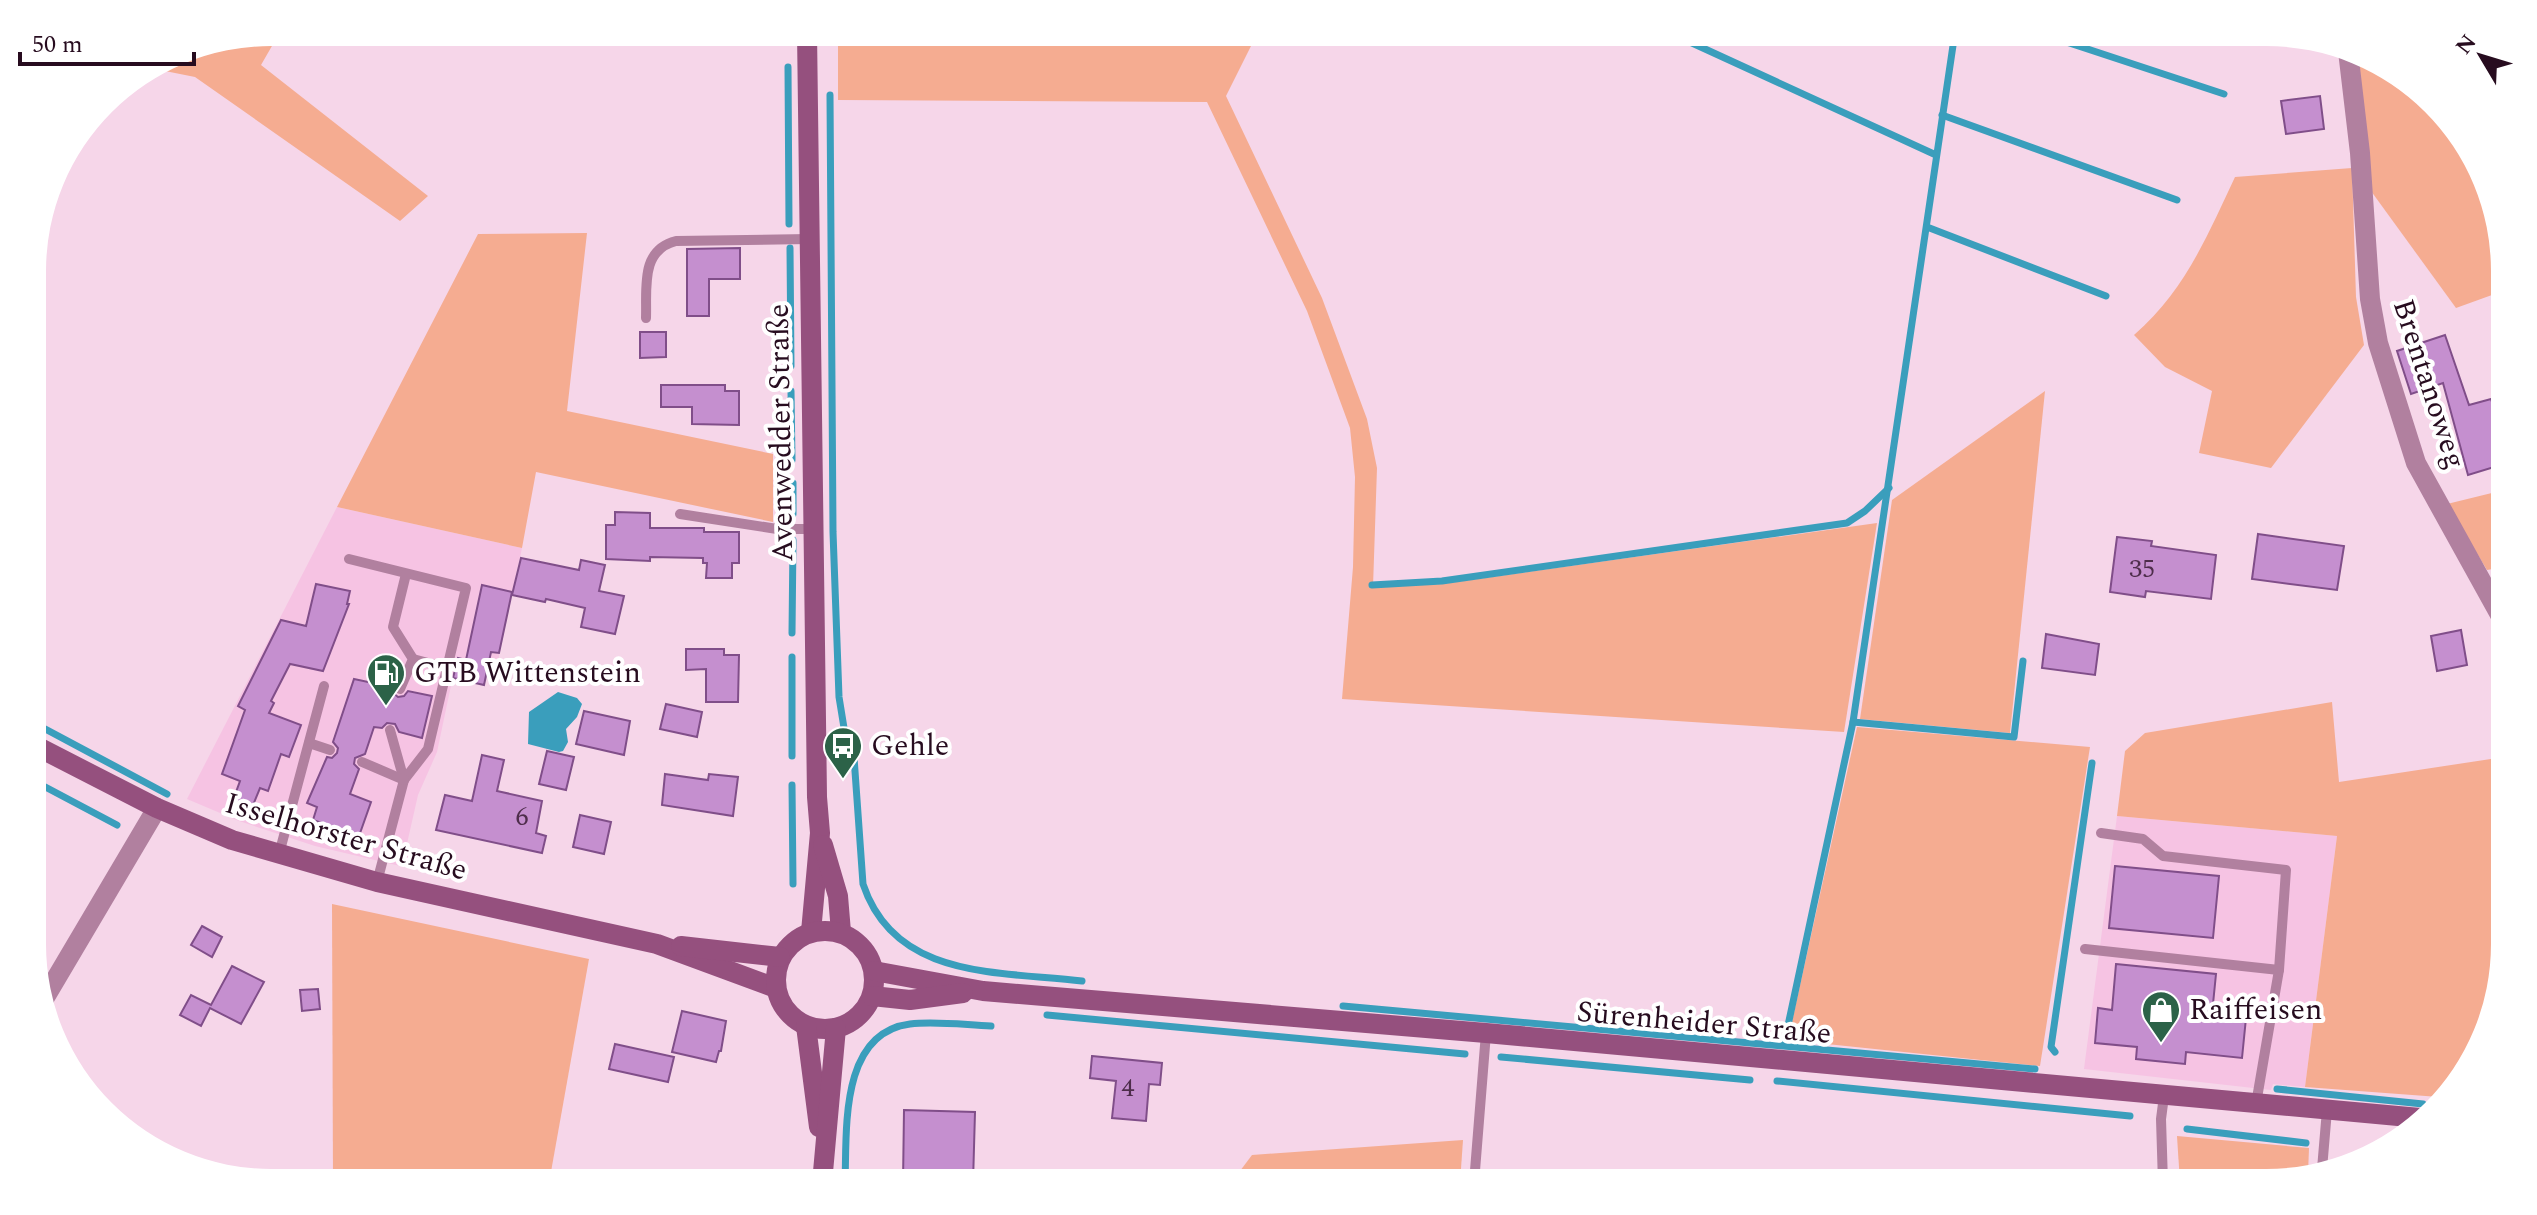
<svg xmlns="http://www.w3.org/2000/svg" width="2537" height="1215" font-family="Spectral,serif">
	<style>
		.built { fill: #f6c3e3 }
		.green { fill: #f5ac91 }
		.water { fill: #3a9ebc }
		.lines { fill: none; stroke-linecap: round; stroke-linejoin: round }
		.stream { stroke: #3a9ebc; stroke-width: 7 }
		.building { fill: #c58fcf; stroke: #804e89; stroke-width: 2 }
		.lane { stroke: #b1809f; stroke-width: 10 }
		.street { stroke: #b1809f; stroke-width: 20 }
		.secondary { stroke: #95507e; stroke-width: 20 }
		.labels { text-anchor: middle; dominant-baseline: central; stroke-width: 8; stroke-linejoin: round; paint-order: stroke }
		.number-label { font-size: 26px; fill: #4e2d4b }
		.street-label { font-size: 30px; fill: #270c1f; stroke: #fff }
		.poi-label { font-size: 30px; fill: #270c1f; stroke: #fff; text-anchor: start }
	</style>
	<rect width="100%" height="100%" fill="#f6d6e9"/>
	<g class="built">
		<polygon points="337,507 522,548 497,666 457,657 437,752 418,795 406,848 413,869 315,846 239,821 187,799"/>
		<polygon points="2117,816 2337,836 2305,1087 2273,1084 2271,1090 2084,1069"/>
	</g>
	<g class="green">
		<polygon points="271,32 280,32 261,65 428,196 400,221 195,77 150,68 180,50"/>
		<polygon points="838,32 1258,32 1226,96 1322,298 1367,419 1377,468 1373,587 1442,584 1877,523 1844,732 1342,699 1353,567 1355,477 1350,428 1307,311 1207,102 838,100"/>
		<polygon points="2356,53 2372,56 2465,138 2503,240 2503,291 2456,308 2371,191"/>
		<path d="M2352,168L2356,297L2364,345L2271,468L2199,453L2212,391L2165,367L2134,335C2185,291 2207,236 2235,177Z"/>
		<polygon points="587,233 567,411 773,454 773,522 536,472 522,548 337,507 478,234"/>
		<polygon points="2045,391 2010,733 1860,719 1892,500"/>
		<polygon points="2504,490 2504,567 2487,570 2447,504"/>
		<polygon points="2332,702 2339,782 2504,757 2505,945 2481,1050 2439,1097 2305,1087 2337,836 2117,816 2125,751 2145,733"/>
		<polygon points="1857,727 2090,747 2040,1066 1788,1040"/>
		<polygon points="332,904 589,959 549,1183 333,1183"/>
		<polygon points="2177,1136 2309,1148 2308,1174 2282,1183 2180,1183"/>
		<polygon points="1463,1140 1460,1183 1231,1183 1252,1155"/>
	</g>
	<polygon class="water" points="558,692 577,698 582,704 577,717 566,729 568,742 563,751 559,752 528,744 529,712"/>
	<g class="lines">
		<g class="stream">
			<polyline points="1668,32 1936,155"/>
			<polyline points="2036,32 2224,94"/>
			<polyline points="788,36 788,32"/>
			<polyline points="788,67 789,224"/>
			<path d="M830,95L833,532L839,697L845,734L853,743L863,884C895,980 999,971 1082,981"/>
			<polyline points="1942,115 2177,200"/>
			<polyline points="1927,227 2106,296"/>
			<polyline points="790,248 791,366"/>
			<polyline points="791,391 792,460"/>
			<polyline points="793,514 793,483"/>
			<polyline points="1372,585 1442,581 1847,523 1865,511 1889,488"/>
			<polyline points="792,633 793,540"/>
			<polyline points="1853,722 2014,737 2023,661"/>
			<polyline points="34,723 167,794"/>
			<polyline points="792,756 792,657"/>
			<polyline points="34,781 117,825"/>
			<polyline points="792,785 793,884"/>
			<polyline points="1343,1006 2035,1069"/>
			<polyline points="1047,1015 1465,1054"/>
			<polyline points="1784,1044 1853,722 1955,32"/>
			<polyline points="2055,1052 2051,1047 2092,763"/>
			<polyline points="1501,1057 1750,1080"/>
			<polyline points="1777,1081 2130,1116"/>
			<polyline points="2277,1089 2423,1104"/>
			<polyline points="2187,1129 2306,1143"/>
			<path d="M845,1183C847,1131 839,1033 910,1024C936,1021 965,1025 991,1026"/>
		</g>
	</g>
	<g class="building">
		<polygon points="2320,96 2324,129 2286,134 2281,101"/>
		<polygon points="740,248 740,279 709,279 709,316 687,316 687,249"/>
		<polygon points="640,332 666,332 666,357 640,358"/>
		<polygon points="2445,335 2469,405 2491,399 2504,438 2504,464 2468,475 2443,383 2411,394 2397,351"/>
		<polygon points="661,385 725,385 725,391 739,391 739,425 692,424 692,407 661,407"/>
		<polygon points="615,512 650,513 650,528 704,528 704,532 739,532 739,563 732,563 732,578 706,578 707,563 703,563 703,558 650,557 650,561 606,559 606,525 615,525"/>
		<polygon points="2258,534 2344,546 2337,590 2252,579"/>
		<polygon points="2117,537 2152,541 2151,546 2216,555 2211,599 2146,591 2145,597 2110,592"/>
		<polygon points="521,558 579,570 581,560 605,565 599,591 624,596 615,634 581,627 585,608 546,599 545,602 512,595"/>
		<polygon points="316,584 350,591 347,604 349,604 323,671 290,664 271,701 274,703 269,713 301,725 289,757 281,754 268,791 260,788 251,810 232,803 240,781 222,774 245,710 238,706 281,620 306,626"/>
		<polygon points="482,585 512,592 499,653 491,652 484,685 453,678 458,658 466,660"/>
		<polygon points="2461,630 2467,665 2437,671 2431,636"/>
		<polygon points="2046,634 2099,644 2095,675 2042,668"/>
		<polygon points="686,649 724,649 724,655 739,655 738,702 706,702 706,669 686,670"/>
		<polygon points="354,679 392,687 393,693 398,697 404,696 408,691 432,696 422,738 399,732 395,724 387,723 382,728 374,727 365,754 355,758 354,764 359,769 350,794 371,802 359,836 313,820 317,807 307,803 327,757 332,758 337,753 338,748 333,742"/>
		<polygon points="666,704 702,712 697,737 660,729"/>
		<polygon points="584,711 630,721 624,755 576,744"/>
		<polygon points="547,751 574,757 566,790 539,784"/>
		<polygon points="482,755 504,760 497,791 542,801 536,833 546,836 542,853 436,830 445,795 472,801"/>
		<polygon points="665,774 708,780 709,774 738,777 733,816 662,805"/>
		<polygon points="580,815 611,822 604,854 573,847"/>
		<polygon points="2115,866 2219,876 2213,938 2109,928"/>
		<polygon points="202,926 222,937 212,957 191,945"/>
		<polygon points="2116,964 2216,974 2213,1004 2247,1008 2242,1058 2186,1052 2185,1064 2136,1059 2137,1047 2095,1043 2098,1008 2112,1010"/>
		<polygon points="232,966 264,982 241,1024 210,1008 201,1026 180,1015 191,995 211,1005"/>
		<polygon points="318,989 320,1009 302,1011 300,990"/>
		<polygon points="682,1011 726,1021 721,1051 719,1051 716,1062 672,1052"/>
		<polygon points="615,1044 674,1057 668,1082 609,1069"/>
		<polygon points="1092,1056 1162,1063 1160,1085 1149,1084 1146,1121 1112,1118 1116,1081 1090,1078"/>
		<polygon points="904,1110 975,1112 973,1183 903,1183"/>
	</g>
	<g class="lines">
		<g class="lane">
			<path d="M646,318C647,288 640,250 676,241L809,239"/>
			<polyline points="680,514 777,529 813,529"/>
			<polyline points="349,559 466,588 428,749 404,780 377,882"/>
			<polyline points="413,659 447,668"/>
			<polyline points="400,689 413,659 393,627 406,574"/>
			<polyline points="390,730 404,780"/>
			<polyline points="309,743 330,750"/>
			<polyline points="362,762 404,780"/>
			<polyline points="2101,833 2143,839 2163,856 2286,870 2279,970"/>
			<polyline points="279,854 324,686"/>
			<polyline points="2085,949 2279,970 2256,1104"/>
			<polyline points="2322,1169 2327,1110"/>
			<polyline points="1474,1183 1486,1033"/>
			<polyline points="2163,1183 2161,1119 2164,1096"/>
		</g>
		<g class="street">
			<polyline points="2348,51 2360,153 2370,299 2378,343 2416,463 2504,622"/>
			<polyline points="44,999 157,808"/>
		</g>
		<g class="secondary">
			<polyline points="807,32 817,797 820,833 811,932"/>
			<polyline points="34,745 157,808 232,840 377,882 657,944 776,988"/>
			<polyline points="823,845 838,896 841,932"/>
			<circle cx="825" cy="980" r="49"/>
			<polyline points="681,946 780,957"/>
			<polyline points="874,971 983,991 1486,1033 2420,1118"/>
			<polyline points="872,996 910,1000 963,993"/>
			<polyline points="806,1026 819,1127"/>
			<polyline points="822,1183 836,1028"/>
		</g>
	</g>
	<defs>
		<symbol id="fuel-pin" viewBox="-11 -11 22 30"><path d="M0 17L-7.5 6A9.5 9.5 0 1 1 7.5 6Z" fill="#2c6248" stroke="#fff"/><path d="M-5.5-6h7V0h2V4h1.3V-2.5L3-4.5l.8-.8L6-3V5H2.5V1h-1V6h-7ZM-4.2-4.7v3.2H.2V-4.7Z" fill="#fff"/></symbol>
		<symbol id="bus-pin" viewBox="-11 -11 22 30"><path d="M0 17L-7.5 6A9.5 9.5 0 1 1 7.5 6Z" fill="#2c6248" stroke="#fff"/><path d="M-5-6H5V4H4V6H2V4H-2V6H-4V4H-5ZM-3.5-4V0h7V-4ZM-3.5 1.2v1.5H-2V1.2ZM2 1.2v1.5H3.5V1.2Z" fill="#fff"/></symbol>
		<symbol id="shop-pin" viewBox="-11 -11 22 30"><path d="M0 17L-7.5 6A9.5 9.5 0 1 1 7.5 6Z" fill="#2c6248" stroke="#fff"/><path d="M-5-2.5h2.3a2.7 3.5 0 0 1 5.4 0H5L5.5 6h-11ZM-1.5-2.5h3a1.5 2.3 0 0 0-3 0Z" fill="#fff"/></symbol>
	</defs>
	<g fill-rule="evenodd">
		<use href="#fuel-pin" x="364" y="651" width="44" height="60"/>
		<use href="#bus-pin" x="821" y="724" width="44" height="60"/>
		<use href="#shop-pin" x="2139" y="988" width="44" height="60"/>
	</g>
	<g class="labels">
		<g class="number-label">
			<text x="2142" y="569">35</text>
			<text x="522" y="817">6</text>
			<text x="1128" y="1088">4</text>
		</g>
		<g class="street-label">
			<text transform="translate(2429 384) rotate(72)">Brentanoweg</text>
			<text transform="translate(781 433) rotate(-91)">Avenwedder Straße</text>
			<text transform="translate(346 837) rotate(16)">Isselhorster Straße</text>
			<text transform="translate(1704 1023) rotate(5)">Sürenheider Straße</text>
		</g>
		<g class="poi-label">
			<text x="414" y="673">GTB Wittenstein</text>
			<text x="871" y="746">Gehle</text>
			<text x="2189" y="1010">Raiffeisen</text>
		</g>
	</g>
	<path d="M0 0H2537V1215H0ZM271 46H2266A225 225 0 0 1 2491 271V944A225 225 0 0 1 2266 1169H271A225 225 0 0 1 46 944V271A225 225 0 0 1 271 46Z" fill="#fff" fill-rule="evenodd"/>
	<g transform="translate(2481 56) rotate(308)" stroke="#ffffff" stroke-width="6" paint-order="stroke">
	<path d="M0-6L14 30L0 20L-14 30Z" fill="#270c1f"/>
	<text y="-12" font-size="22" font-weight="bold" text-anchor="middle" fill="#270c1f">N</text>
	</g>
	<path d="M20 52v12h174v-12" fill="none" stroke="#270c1f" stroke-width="4"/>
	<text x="32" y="52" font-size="24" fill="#270c1f" stroke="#ffffff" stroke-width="6" paint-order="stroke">50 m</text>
</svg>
